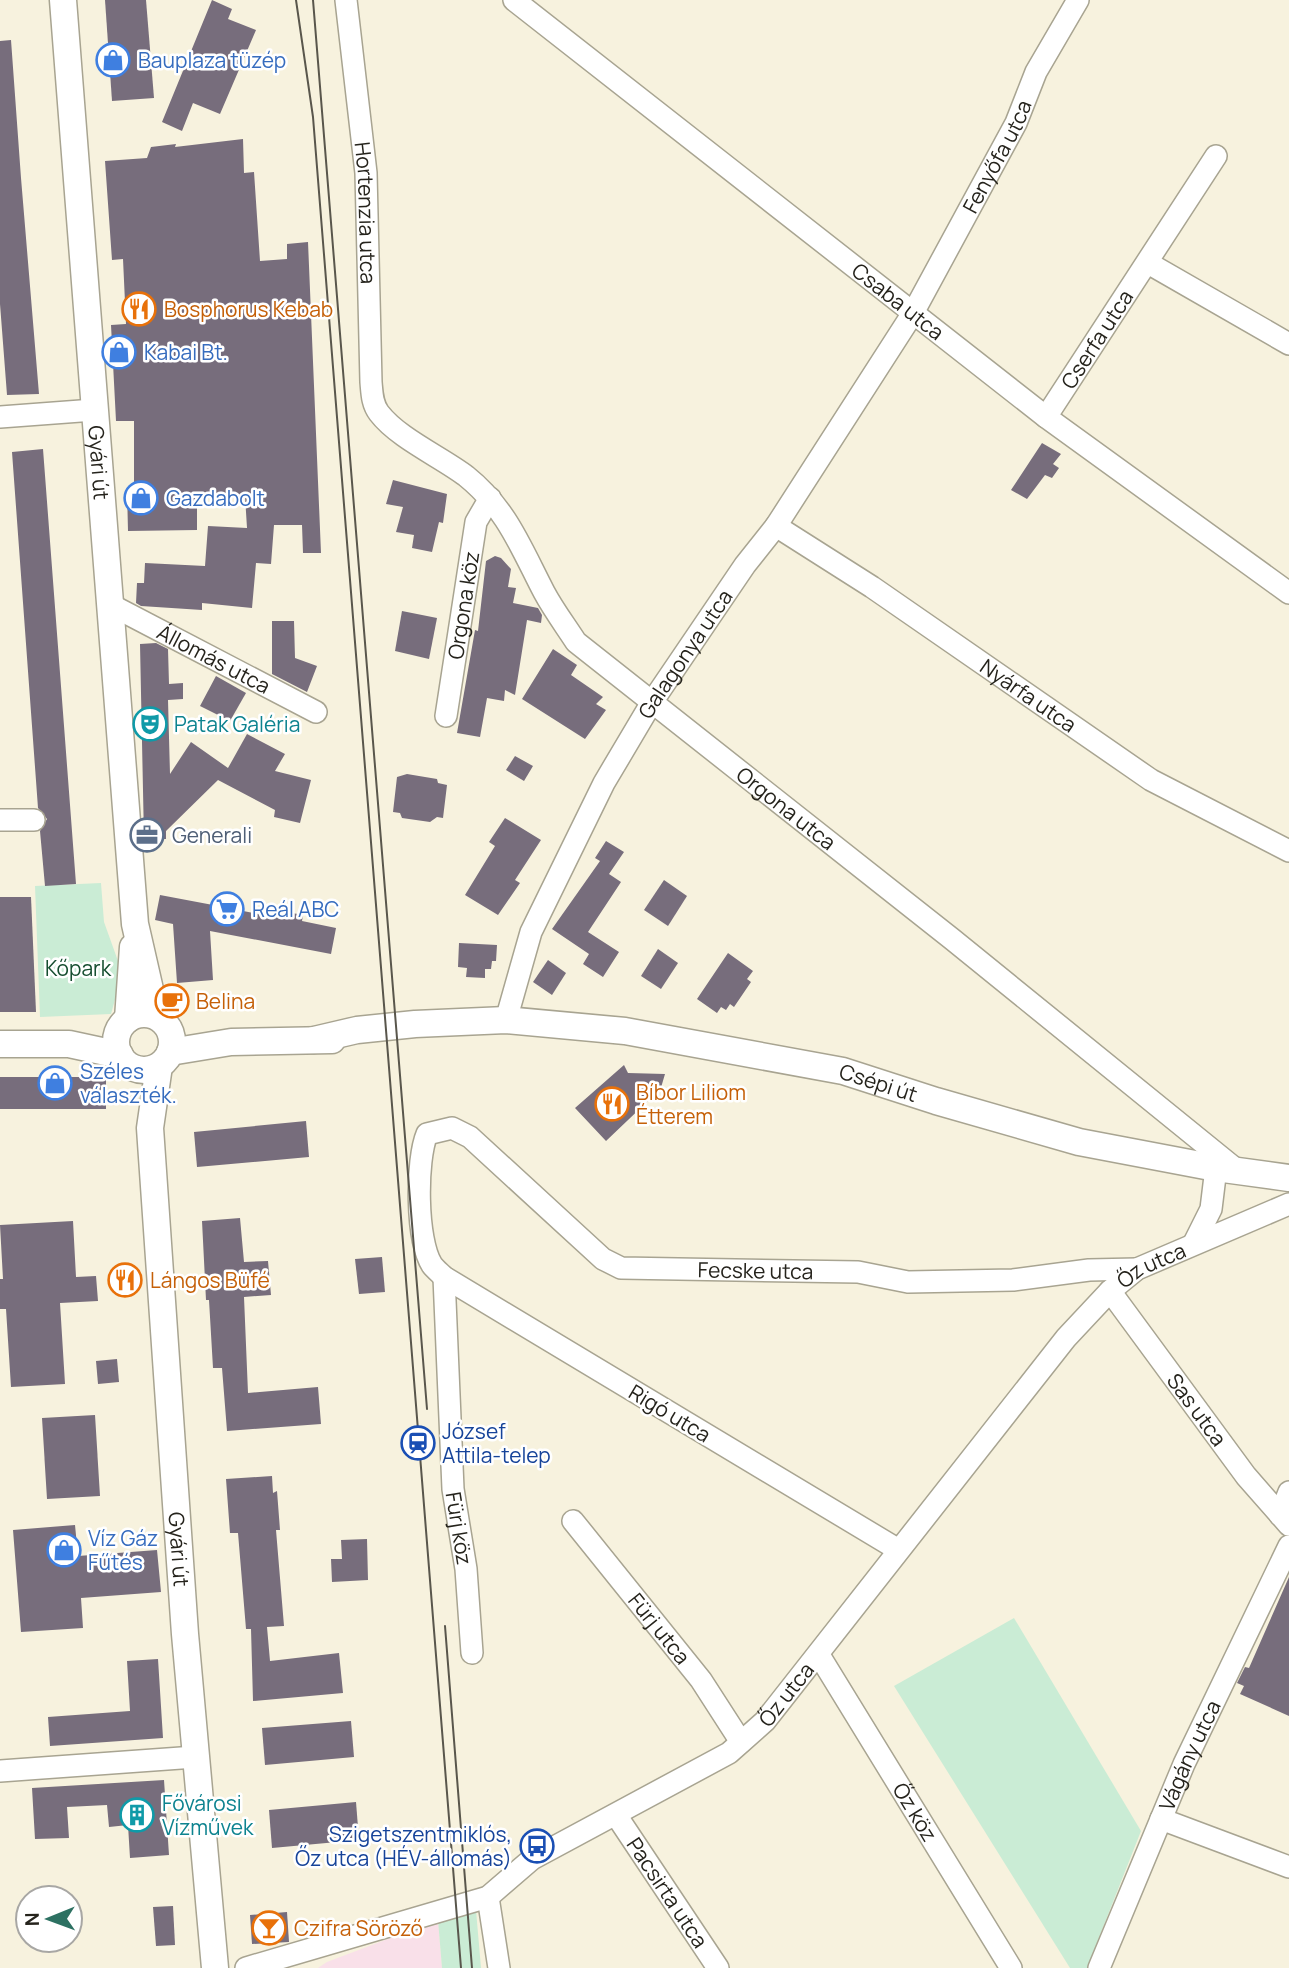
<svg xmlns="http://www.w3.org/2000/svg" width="1289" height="1968" font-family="Manrope,sans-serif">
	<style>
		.industrial { fill: #f9e0e9 }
		.green { fill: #caecd5 }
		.building { fill: #776d7c }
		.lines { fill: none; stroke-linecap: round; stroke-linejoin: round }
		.minor-casing { stroke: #a8a491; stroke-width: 24 }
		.tertiary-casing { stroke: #a8a491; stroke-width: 29 }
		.minor { stroke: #fff; stroke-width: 21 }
		.tertiary { stroke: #fff; stroke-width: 26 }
		.tram { stroke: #59564c; stroke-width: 2 }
		.labels { text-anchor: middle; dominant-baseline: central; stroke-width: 5; stroke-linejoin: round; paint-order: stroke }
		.shop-label { font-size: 21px; fill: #366cbe; stroke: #fff; text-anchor: start }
		.street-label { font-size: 21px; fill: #25231c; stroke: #fff }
		.food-label { font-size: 21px; fill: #c56008; stroke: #fff; text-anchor: start }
		.culture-label { font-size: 21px; fill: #0d838f; stroke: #fff; text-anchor: start }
		.service-label { font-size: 21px; fill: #4e5e75; stroke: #fff; text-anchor: start }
		.park-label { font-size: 21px; fill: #164e30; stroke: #fff }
		.transit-label { font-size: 21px; fill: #164399; stroke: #fff; text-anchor: start }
	</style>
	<rect width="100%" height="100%" fill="#f7f2de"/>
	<polygon class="industrial" points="438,1920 442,1968 318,1968 327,1962"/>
	<g class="green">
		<polygon points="101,883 104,922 118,961 119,985 111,1014 40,1017 35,886"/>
		<polygon points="1014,1618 1141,1831 1087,1968 1070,1968 894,1686"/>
		<polygon points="476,1910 481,1968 442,1968 438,1920"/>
	</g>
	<g class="building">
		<polygon points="105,0 146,0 154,98 112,101"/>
		<polygon points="212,0 232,9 228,19 256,30 220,114 193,103 182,131 162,122"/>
		<polygon points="11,40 21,178 39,394 7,395 0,304 0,41"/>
		<polygon points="243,139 244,173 254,172 260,261 287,259 287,244 308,242 321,553 303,553 302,525 274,525 271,564 256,563 252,608 202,603 202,610 141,606 136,603 137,583 144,583 145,563 205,566 208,526 247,528 245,496 197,497 197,530 128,531 127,490 134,489 134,421 116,421 111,325 126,324 123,259 112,260 105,161 147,158 151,147 176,144 175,147"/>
		<polygon points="1042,443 1061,454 1053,464 1059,468 1052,478 1045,475 1027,499 1011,490"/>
		<polygon points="43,449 76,884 45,886 40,831 47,819 38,808 12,452"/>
		<polygon points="393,480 447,494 443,523 439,522 432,552 412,548 414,535 396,532 403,507 386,504"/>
		<polygon points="495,556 501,558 511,569 508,587 516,588 513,603 538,608 542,615 541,623 527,620 515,695 505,690 504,701 487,698 480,737 457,733 475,630 478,631 486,561"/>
		<polygon points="402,611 437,618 429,659 395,651"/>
		<polygon points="272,621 294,621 295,658 317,666 307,692 272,674"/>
		<polygon points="156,643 168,649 169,684 183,683 183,699 168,700 170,774 191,742 228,768 247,734 285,754 275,771 311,780 300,823 274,817 275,810 218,780 166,831 166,839 144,839 140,644"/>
		<polygon points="553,649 577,665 571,675 603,697 596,704 606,710 585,739 522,699"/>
		<polygon points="216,676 246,693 230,721 200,706"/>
		<polygon points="515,756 533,766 524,781 506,770"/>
		<polygon points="407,774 437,779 438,783 447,785 443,818 437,817 430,822 402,818 400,813 393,812 397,777"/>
		<polygon points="505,818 541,840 515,880 520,883 498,915 465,895 495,846 489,842"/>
		<polygon points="606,841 624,852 609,874 621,882 588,932 619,952 603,977 583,964 589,954 552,929 600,861 595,858"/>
		<polygon points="664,880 687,896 668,926 644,910"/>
		<polygon points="160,895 213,905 215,898 239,903 238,910 275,917 276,910 303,915 302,921 336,928 331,954 210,931 213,980 177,983 173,924 155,920"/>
		<polygon points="0,897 31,897 36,1012 0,1012"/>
		<polygon points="459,943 497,945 496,961 492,961 491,969 485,969 485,978 466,977 467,968 458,967"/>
		<polygon points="658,949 678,963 661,989 641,976"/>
		<polygon points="728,953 753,971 747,979 751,982 734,1007 730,1004 726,1010 721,1007 717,1013 697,999"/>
		<polygon points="548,960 566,973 552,995 533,982"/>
		<polygon points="624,1065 628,1073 665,1074 660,1091 652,1091 649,1100 606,1141 575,1108"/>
		<rect x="0" y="1077" width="106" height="32"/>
		<polygon points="306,1121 309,1157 197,1167 194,1132"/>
		<polygon points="240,1218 244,1262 268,1261 271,1295 244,1297 248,1393 318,1387 321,1424 227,1431 222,1368 213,1368 209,1300 206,1300 202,1221"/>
		<polygon points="73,1221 76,1277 96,1276 98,1301 60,1303 65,1384 11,1387 6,1309 0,1309 0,1279 3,1279 0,1225"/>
		<polygon points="382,1257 385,1292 359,1294 355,1259"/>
		<polygon points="117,1359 119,1382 98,1384 96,1361"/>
		<polygon points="95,1415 100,1496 47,1499 42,1418"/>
		<polygon points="272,1476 273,1493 277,1491 280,1530 276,1530 284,1626 267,1627 270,1661 339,1653 343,1693 253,1701 251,1629 246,1629 238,1533 230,1533 226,1479"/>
		<polygon points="75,1525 78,1556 157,1550 161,1592 81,1598 83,1628 21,1632 13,1530"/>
		<polygon points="367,1539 368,1580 332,1582 331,1559 342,1559 341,1540"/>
		<polygon points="1289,1577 1289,1716 1240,1694 1244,1686 1237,1683 1245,1667 1249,1668"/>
		<polygon points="158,1659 163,1738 50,1746 48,1717 130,1711 127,1661"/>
		<polygon points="351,1721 354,1757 265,1765 262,1728"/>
		<polygon points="164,1780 169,1855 130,1858 128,1825 109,1827 107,1805 67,1807 69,1838 35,1839 32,1788"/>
		<polygon points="356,1802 359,1840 272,1848 269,1810"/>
		<polygon points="173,1906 175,1945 156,1946 153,1907"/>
		<polygon points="287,1912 289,1942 252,1944 250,1915"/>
	</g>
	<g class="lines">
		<defs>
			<g id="minor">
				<path id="s1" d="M346,0L366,173L371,382C372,393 372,404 379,413C398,438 441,457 466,476C507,509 521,548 544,592C553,609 565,625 576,642L952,939L1238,1171"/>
				<path id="s2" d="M514,0L1046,417L1289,593"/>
				<polyline points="1148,263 1289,344"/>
				<polyline points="0,417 94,410"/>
				<path id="s3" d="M1046,417L1216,156"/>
				<path id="s4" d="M776,526L872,587L1151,780L1289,851"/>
				<path id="s5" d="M111,605L316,712"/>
				<path id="s6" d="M446,716L476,522L490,498"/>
				<polyline points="0,820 34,820"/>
				<path id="s7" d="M506,1020L531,932L604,783L652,702L745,565L776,526L913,313L1016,123L1036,72L1078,0"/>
				<polyline points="1194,1243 1211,1209 1216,1168"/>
				<path id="s8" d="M444,1277L453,1489L466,1569L472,1653"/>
				<path id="s9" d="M1110,1291L1246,1476L1289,1525"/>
				<polyline points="1280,1515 1289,1492"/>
				<path id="s10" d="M573,1521L701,1680L741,1742"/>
				<path id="s11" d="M897,1549L444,1277C440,1273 435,1269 432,1265C416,1240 416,1160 427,1134L452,1128L470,1137L603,1259L621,1268L858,1272L908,1282L1013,1280L1089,1270L1137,1269"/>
				<path id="s12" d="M819,1655L1011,1968"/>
				<polyline points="0,1771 195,1757"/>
				<path id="s13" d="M616,1815L718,1968"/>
				<polyline points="1161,1819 1289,1867"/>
				<polyline points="488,1897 499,1968"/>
				<path id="s14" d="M246,1968L488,1897L532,1859L729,1753L765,1721L1066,1338L1110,1291L1137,1269L1289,1204"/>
				<path id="s15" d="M1099,1968L1184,1764L1289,1546"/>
			</g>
			<g id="tertiary">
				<path id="s16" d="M63,0L135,924L156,1016"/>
				<circle cx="144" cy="1042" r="28"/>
				<polyline points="128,1019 133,947"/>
				<path id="s17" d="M314,1040L357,1030L415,1024L506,1020L625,1031L843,1071L936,1101L1079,1142L1216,1168L1289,1178"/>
				<polyline points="0,1044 69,1044 120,1055"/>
				<polyline points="170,1052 231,1042 332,1040"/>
				<path id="s18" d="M159,1066L150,1128L185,1634L215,1968"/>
			</g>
		</defs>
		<use href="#minor" class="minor-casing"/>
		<use href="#tertiary" class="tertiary-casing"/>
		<use href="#minor" class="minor"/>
		<use href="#tertiary" class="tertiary"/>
		<g class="tram">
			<polyline points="296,0 313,117 461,1968"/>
			<polyline points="313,0 427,1409"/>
			<polyline points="445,1626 472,1968"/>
		</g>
	</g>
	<defs>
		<symbol id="shop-ring" viewBox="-11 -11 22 22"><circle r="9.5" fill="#fff" stroke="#3f7fe0" stroke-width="1.5"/><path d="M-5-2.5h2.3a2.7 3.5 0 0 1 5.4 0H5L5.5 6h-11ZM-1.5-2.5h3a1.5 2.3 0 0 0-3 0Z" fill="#3f7fe0"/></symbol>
		<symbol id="restaurant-ring" viewBox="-11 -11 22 22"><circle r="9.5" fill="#fff" stroke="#e8710a" stroke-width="1.5"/><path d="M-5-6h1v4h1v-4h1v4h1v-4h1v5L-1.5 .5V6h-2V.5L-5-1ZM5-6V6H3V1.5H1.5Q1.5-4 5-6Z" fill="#e8710a"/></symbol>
		<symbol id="theatre-ring" viewBox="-11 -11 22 22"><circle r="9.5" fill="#fff" stroke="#0f9aa8" stroke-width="1.5"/><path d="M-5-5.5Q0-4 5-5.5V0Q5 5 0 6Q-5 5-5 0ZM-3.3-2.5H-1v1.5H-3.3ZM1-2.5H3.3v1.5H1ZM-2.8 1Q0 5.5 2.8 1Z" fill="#0f9aa8"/></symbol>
		<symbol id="office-ring" viewBox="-11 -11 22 22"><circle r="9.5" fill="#fff" stroke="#5c6f8a" stroke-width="1.5"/><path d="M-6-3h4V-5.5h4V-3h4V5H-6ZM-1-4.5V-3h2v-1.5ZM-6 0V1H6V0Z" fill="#5c6f8a"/></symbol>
		<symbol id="supermarket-ring" viewBox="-11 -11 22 22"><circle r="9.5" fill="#fff" stroke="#3f7fe0" stroke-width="1.5"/><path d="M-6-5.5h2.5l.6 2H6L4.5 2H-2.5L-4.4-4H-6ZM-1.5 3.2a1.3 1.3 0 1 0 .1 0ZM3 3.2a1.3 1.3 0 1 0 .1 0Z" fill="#3f7fe0"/></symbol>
		<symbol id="cafe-ring" viewBox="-11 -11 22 22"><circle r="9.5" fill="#fff" stroke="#e8710a" stroke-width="1.5"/><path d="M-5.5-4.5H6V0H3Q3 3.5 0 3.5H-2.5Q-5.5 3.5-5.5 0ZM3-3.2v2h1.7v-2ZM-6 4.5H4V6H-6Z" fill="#e8710a"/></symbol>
		<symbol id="station-ring" viewBox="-11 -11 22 22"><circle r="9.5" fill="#fff" stroke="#1a4fb4" stroke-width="1.5"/><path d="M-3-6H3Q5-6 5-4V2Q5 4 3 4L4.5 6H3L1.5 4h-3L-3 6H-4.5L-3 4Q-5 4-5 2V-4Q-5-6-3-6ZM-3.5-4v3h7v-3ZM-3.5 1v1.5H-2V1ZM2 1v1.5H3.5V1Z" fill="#1a4fb4"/></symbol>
		<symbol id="building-ring" viewBox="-11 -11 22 22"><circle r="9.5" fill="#fff" stroke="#0f9aa8" stroke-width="1.5"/><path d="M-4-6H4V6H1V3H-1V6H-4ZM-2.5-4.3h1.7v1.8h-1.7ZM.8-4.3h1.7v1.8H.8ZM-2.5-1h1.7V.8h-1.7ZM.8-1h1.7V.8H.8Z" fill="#0f9aa8"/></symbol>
		<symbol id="bus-ring" viewBox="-11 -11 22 22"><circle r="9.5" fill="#fff" stroke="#1a4fb4" stroke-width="1.5"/><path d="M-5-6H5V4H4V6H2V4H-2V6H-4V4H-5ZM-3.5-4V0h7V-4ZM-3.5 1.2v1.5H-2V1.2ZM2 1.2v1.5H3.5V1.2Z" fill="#1a4fb4"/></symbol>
		<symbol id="bar-ring" viewBox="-11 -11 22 22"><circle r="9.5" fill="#fff" stroke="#e8710a" stroke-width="1.5"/><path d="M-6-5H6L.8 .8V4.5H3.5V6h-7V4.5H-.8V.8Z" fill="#e8710a"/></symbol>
	</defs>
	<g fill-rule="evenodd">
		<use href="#shop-ring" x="94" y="41" width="38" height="38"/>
		<use href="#restaurant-ring" x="120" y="290" width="38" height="38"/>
		<use href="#shop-ring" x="100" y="333" width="38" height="38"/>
		<use href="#shop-ring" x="122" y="479" width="38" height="38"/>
		<use href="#theatre-ring" x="131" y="705" width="38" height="38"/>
		<use href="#office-ring" x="128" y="816" width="38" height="38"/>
		<use href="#supermarket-ring" x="208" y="890" width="38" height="38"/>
		<use href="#cafe-ring" x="153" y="982" width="38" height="38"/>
		<use href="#shop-ring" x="36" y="1064" width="38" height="38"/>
		<use href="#restaurant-ring" x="593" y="1085" width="38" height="38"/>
		<use href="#restaurant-ring" x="106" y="1261" width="38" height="38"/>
		<use href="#station-ring" x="399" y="1424" width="38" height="38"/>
		<use href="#shop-ring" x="45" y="1531" width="38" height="38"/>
		<use href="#building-ring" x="118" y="1796" width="38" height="38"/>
		<use href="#bus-ring" x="518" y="1827" width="38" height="38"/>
		<use href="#bar-ring" x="250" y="1909" width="38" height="38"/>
	</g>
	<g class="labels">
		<g class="shop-label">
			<text x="138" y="60">Bauplaza tüzép</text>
			<text x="144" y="352">Kabai Bt.</text>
			<text x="166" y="498">Gazdabolt</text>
			<text x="252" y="909">Reál ABC</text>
			<text x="80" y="1071">Széles<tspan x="80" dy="24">választék.</tspan></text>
			<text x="88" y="1538">Víz Gáz<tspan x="88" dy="24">Fűtés</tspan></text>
		</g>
		<g class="street-label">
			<text stroke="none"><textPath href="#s7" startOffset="998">Fenyőfa utca</textPath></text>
			<text stroke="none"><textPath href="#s1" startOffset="214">Hortenzia utca</textPath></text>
			<text stroke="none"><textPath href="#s2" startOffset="488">Csaba utca</textPath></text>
			<text stroke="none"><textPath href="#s3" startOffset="93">Cserfa utca</textPath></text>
			<text stroke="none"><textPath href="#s16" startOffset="464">Gyári út</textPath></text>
			<text stroke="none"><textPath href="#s6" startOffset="112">Orgona köz</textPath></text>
			<text stroke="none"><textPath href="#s7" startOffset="410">Galagonya utca</textPath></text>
			<text stroke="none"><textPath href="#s5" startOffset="116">Állomás utca</textPath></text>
			<text stroke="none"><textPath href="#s4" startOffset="304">Nyárfa utca</textPath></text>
			<text stroke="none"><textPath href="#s1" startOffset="992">Orgona utca</textPath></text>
			<text stroke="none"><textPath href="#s17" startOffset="572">Csépi út</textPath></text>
			<text stroke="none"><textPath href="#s14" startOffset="1183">Őz utca</textPath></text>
			<text stroke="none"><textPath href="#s11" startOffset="1060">Fecske utca</textPath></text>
			<text stroke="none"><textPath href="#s9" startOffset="147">Sas utca</textPath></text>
			<text transform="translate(670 1413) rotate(31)">Rigó utca</text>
			<text stroke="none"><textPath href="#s8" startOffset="252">Fürj köz</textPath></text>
			<text stroke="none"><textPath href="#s18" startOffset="485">Gyári út</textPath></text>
			<text stroke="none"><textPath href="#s10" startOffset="138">Fürj utca</textPath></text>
			<text stroke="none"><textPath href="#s14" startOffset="616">Őz utca</textPath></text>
			<text stroke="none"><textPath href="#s15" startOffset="231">Vágány utca</textPath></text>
			<text stroke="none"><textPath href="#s12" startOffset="184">Őz köz</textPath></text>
			<text stroke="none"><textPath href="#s13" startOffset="93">Pacsirta utca</textPath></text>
		</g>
		<g class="food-label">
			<text x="164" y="309">Bosphorus Kebab</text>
			<text x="196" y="1001">Belina</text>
			<text x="636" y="1092">Bíbor Liliom<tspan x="636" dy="24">Étterem</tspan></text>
			<text x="150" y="1280">Lángos Büfé</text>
			<text x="294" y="1928">Czifra Söröző</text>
		</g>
		<g class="culture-label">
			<text x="174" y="724">Patak Galéria</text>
			<text x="162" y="1803">Fővárosi<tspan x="162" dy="24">Vízművek</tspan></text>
		</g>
		<g class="service-label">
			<text x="172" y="835">Generali</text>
		</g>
		<g class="park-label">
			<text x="78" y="968">Kőpark</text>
		</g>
		<g class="transit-label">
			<text x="442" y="1431">József<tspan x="442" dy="24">Attila-telep</tspan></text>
			<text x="512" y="1834" text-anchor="end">Szigetszentmiklós,<tspan x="512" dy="24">Őz utca (HÉV-állomás)</tspan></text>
		</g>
	</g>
	<g transform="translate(49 1919) rotate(269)"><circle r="33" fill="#ffffff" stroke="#a8a7a4" stroke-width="2"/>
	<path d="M0-5L12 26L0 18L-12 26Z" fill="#2d7162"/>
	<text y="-10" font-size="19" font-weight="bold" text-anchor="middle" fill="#25231c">N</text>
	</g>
</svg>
